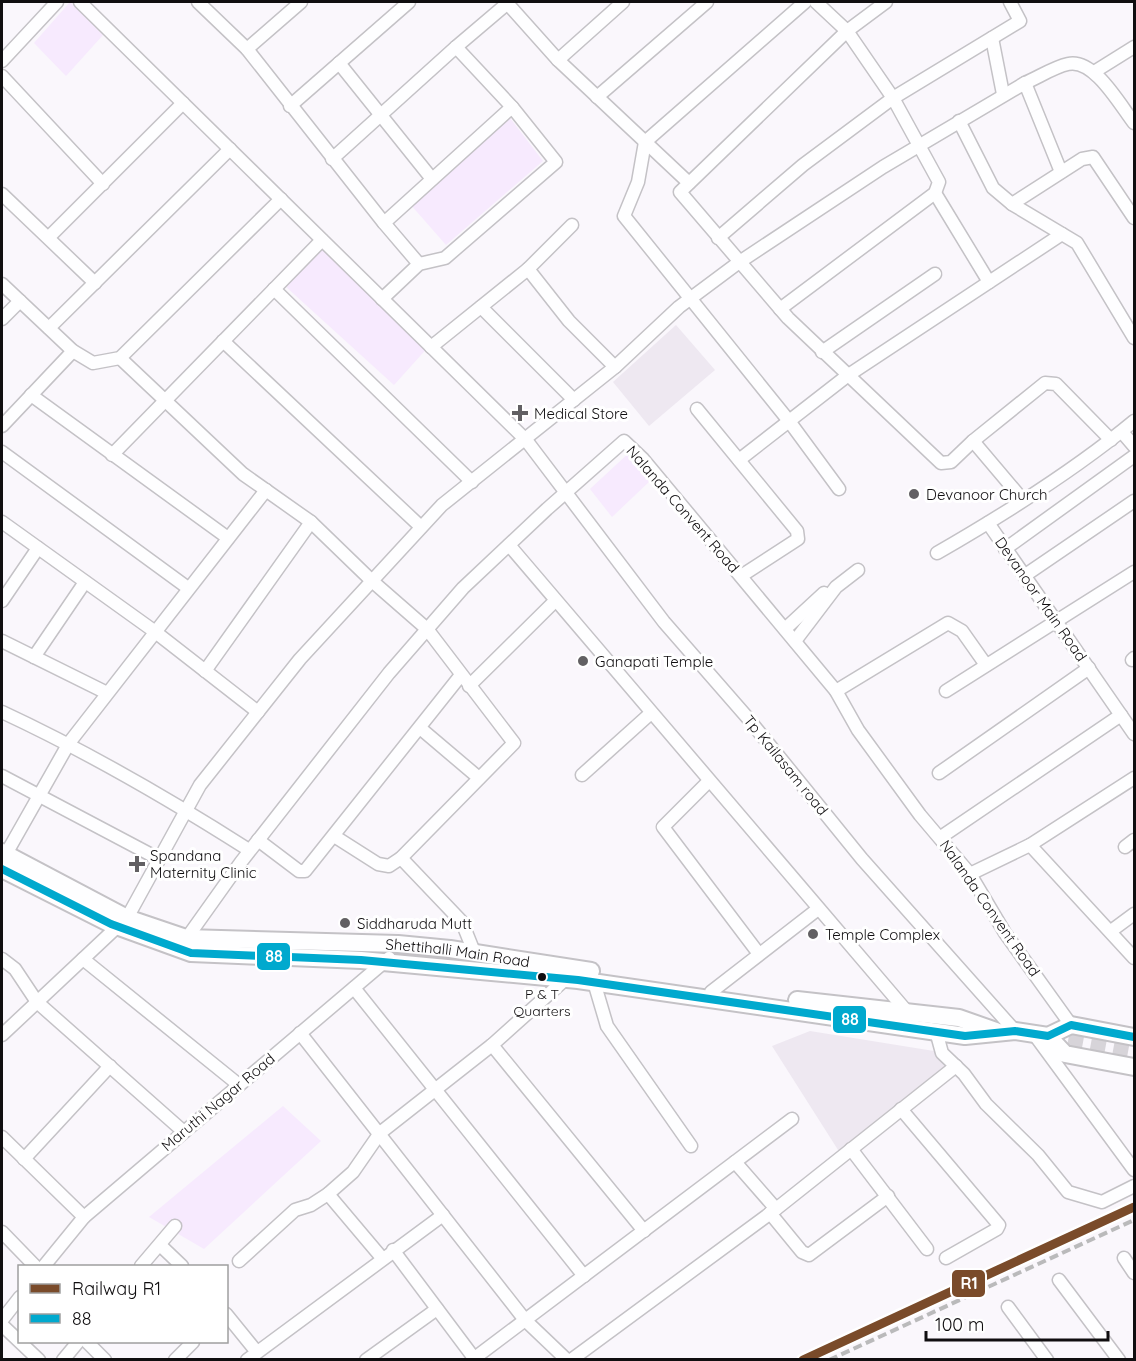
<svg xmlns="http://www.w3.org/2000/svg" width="1136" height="1361" font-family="Quicksand,sans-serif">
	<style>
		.built { fill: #eee8f1 }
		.green { fill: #f7eafe }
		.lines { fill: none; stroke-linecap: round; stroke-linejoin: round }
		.tertiary-tunnel { stroke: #d7d4d9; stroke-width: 15; stroke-dasharray: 15 8; stroke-linecap: butt }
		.minor-casing { stroke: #c4c2c6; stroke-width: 15 }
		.secondary-casing { stroke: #c4c2c6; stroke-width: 20 }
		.minor { stroke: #fefeff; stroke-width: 12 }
		.secondary { stroke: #fefeff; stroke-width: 16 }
		.rail { stroke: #bababb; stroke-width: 4; stroke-dasharray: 9 4.5; stroke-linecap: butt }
		.bus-1-casing { stroke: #fff; stroke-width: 12 }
		.bus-1 { stroke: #00a9ce; stroke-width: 8 }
		.rail-1-casing { stroke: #fff; stroke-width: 14 }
		.rail-1 { stroke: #7a4b2a; stroke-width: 9 }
		.poi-dot { fill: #626063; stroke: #fff; stroke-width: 2 }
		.bus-dot { fill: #100e10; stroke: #fff; stroke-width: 2 }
		.labels { text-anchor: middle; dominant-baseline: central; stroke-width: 6; stroke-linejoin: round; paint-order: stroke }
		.bus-label { font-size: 14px; fill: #100e10; stroke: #fff }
		.poi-label { font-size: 15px; fill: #100e10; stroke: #fff; text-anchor: start }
		.street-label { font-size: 15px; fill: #100e10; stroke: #fff }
		.line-badge { stroke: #fff; stroke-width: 2 }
		.badge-label { font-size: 16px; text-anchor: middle; font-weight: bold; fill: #fff }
	</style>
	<rect width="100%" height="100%" fill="#faf7fc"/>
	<g class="built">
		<polygon points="676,325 715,370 649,426 613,382"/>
		<polygon points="810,1031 934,1051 945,1067 840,1153 772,1046"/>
	</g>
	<g class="green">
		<polygon points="70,2 103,35 66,76 34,43"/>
		<polygon points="510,118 543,161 446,245 410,204"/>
		<polygon points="320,246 430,345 394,385 284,285"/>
		<polygon points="630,452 652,479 612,517 590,489"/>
		<polygon points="283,1106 321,1141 204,1249 149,1217"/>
	</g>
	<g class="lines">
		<polyline class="tertiary-tunnel" points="1068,1041 1134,1053"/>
		<defs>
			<g id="minor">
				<polyline points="80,2 526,440 664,622 746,716 862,859 1015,1031"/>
				<polyline points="198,2 247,49 384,223 419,264"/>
				<polyline points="805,2 645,142 638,182 624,216 789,421 839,489"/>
				<polyline points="886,2 847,31 680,192 788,318 941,463 951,462 973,441 1045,383 1056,384 1111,440"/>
				<polyline points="507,3 558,60 623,2"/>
				<polyline points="992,38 1003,94"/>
				<polyline points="247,49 301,2"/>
				<polyline points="558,60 689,183"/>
				<polyline points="2,61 57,2"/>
				<polyline points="339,63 432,179"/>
				<polyline points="1094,72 1134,47"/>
				<polyline points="2,76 103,184"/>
				<path d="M1025,83C1039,77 1054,67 1068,64C1094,58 1120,105 1134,123"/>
				<polyline points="597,97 707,2"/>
				<polyline points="290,106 409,2"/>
				<polyline points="959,121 993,188 1012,204"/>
				<polyline points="332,159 456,47"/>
				<polyline points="935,193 989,282"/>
				<polyline points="2,194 95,283"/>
				<polyline points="1134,218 1093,157 1082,159 1012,204 1077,243 1134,338"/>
				<polyline points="384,223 512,107"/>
				<polyline points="49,237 183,103"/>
				<polyline points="718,238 803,165 893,98 847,31 816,2"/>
				<polyline points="528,269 569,321 615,367"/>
				<polyline points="2,284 73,351 93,363 120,358 281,199"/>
				<polyline points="274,289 472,482"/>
				<polyline points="382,299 419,264 445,258 556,162 512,107 456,47 509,2"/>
				<polyline points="481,307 574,400"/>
				<polyline points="780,309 935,193 939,182 893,98 1020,21 1010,2"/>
				<polyline points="2,319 20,301"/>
				<polyline points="49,328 230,149"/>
				<polyline points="223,341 421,527"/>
				<polyline points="431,347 528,269 572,225"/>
				<polyline points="822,352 935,274"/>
				<polyline points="120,358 243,474 311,522 372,581 427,629 514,743 401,858 389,866 378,864 334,836"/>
				<polyline points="31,395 228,538"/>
				<polyline points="697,409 797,531 798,539 741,576"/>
				<polyline points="2,426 73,351"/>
				<polyline points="1122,432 1134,446"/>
				<polyline points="973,441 1022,499"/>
				<polyline points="2,452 188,588"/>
				<polyline points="112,455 322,240"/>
				<polyline points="739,460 847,376 1062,234"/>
				<polyline points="2,522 154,631 258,712"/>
				<polyline points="988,523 1134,734"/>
				<polyline points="509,545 909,1014"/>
				<polyline points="1005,549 1134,456"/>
				<path d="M937,553C1003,515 1076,469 1134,421"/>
				<polyline points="1024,576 1134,501"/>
				<polyline points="2,601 38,548"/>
				<polyline points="785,629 824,593"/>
				<polyline points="2,641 107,693"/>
				<polyline points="795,641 836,587 858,570"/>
				<polyline points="34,657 85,582"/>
				<polyline points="1132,660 1134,658"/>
				<polyline points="205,671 311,522"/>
				<polyline points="469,686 555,601"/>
				<polyline points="836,691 948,623 962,631 986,665"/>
				<polyline points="946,691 1134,572"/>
				<path d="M2,712C88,752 169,799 249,850"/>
				<polyline points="420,728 479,778"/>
				<polyline points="939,773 1089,668"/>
				<polyline points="582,775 651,713"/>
				<polyline points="2,776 159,859"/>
				<polyline points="708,782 663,827 759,954"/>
				<polyline points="941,837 1121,715"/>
				<polyline points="258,840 299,871 305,871 461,675"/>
				<polyline points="1030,845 1134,958"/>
				<polyline points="1125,847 1134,840"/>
				<polyline points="6,854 69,743 266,490"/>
				<polyline points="401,858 462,922 474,952"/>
				<polyline points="970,874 1030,845 1134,778"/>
				<polyline points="127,918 200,785 300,659 442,505 615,367 679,307 738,263 883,167 1025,83 1061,172"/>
				<polyline points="1111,931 1134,914"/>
				<polyline points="184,942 241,862 389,673 463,588 547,509 624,441 643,459 836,691 858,730 920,815 970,874 1005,933 1071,1025"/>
				<polyline points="2,959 15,969 37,1002 184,1132"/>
				<polyline points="83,959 239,1085"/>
				<polyline points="594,982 607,1026 691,1146"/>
				<polyline points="354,988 584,1276"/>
				<polyline points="711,992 818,909"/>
				<polyline points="936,1031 942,1053 964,1074 986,1104 1038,1155 1068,1192 1102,1202 1134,1186"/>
				<polyline points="300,1033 525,1320 567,1360"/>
				<polyline points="1034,1034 1134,1170"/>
				<polyline points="2,1035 117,927"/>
				<polyline points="492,1045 644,1231"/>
				<polyline points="901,1109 999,1225 997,1229 946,1258"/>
				<polyline points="2,1137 84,1217"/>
				<polyline points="851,1149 927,1249"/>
				<polyline points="24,1159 110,1066"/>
				<polyline points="735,1162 776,1209"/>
				<polyline points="328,1194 382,1258"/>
				<polyline points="770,1213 802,1252 809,1255 888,1196"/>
				<polyline points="2,1232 35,1266"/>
				<polyline points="160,1245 182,1266"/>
				<polyline points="393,1250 474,1358"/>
				<polyline points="1124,1258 1134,1273"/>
				<polyline points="239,1261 295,1210 311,1205 328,1194 353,1172 380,1133 492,1045 569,976"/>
				<polyline points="44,1266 84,1217 389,958"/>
				<polyline points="141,1266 175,1226"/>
				<polyline points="1059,1280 1119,1360"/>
				<polyline points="1008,1307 1047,1360"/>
				<polyline points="226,1314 256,1351"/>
				<polyline points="2,1320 20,1297"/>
				<polyline points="2,1325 39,1360"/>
				<polyline points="87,1342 105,1360"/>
				<polyline points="63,1360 78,1342"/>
				<polyline points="175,1360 193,1342"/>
				<polyline points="247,1360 443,1215"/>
				<polyline points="366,1360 437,1309"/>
				<polyline points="472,1360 792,1119"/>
				<polyline points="571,1360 776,1209 956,1066"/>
			</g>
			<g id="secondary">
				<path id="s1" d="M2,852L127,918L186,938L398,944L450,949L591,971"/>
				<polyline points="2,869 111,924 191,953 361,960 578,980 965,1036 1015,1031 1048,1036 1071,1025 1134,1037"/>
				<polyline points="797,1000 959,1018 996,1031"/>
				<polyline points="1048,1036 1065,1054 1134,1067"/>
			</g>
		</defs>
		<use href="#minor" class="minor-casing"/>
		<use href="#secondary" class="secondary-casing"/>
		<use href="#minor" class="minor"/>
		<use href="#secondary" class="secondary"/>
		<polyline class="rail" points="829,1360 1134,1220"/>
		<defs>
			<polyline id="bus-1" points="2,869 111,924 191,953 361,960 578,980 965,1036 1015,1031 1048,1036 1071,1025 1134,1037"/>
		</defs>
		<use href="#bus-1" class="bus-1-casing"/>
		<use href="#bus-1" class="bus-1"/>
		<defs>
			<polyline id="rail-1" points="803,1360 1134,1207"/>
		</defs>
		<use href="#rail-1" class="rail-1-casing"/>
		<use href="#rail-1" class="rail-1"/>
	</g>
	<g class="poi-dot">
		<path d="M517 404h6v6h6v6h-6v6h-6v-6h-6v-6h6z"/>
		<circle cx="914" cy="494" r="6"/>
		<circle cx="583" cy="661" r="6"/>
		<path d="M134 855h6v6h6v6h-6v6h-6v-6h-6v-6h6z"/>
		<circle cx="345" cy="923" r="6"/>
		<circle cx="813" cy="934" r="6"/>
	</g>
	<circle class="bus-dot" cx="542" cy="977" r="5"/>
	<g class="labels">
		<g class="bus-label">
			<text x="542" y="994">P &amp; T<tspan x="542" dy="17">Quarters</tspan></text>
		</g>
		<g class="poi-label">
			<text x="534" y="413">Medical Store</text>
			<text x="926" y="494">Devanoor Church</text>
			<text x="595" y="661">Ganapati Temple</text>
			<text x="150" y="855">Spandana<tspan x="150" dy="17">Maternity Clinic</tspan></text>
			<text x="357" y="923">Siddharuda Mutt</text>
			<text x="825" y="934">Temple Complex</text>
		</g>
		<g class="street-label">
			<text transform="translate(683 509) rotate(49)">Nalanda Convent Road</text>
			<text transform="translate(1041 599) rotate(55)">Devanoor Main Road</text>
			<text transform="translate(786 765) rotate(51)">Tp Kailasam road</text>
			<text transform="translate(990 908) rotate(55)">Nalanda Convent Road</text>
			<text stroke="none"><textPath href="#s1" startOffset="476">Shettihalli Main Road</textPath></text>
			<text transform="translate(218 1102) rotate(-40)">Maruthi Nagar Road</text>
		</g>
	</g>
	<g class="line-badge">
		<rect x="256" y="942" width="35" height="29" rx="6" fill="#00a9ce"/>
		<rect x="832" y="1005" width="35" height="29" rx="6" fill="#00a9ce"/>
		<rect x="951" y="1269" width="35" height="29" rx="6" fill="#7a4b2a"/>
	</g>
	<g class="badge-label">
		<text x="274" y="962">88</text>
		<text x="850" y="1025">88</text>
		<text x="969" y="1289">R1</text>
	</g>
	<rect width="1136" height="1361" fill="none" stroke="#100e10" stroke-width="6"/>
	<rect x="18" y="1265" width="210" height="78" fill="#ffffff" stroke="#9f9f9f" stroke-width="1.5"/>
	<rect x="30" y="1284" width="30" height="9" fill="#7a4b2a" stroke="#9f9f9f" stroke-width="1.5"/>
	<text x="72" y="1295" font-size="18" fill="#100e10">Railway R1</text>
	<rect x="30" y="1314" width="30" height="9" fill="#00a9ce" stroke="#9f9f9f" stroke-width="1.5"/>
	<text x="72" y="1325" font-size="18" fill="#100e10">88</text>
	<path d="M926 1331v9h182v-9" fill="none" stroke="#100e10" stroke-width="3"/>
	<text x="935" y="1331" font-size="18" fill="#100e10" stroke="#ffffff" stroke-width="4.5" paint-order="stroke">100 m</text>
</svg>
